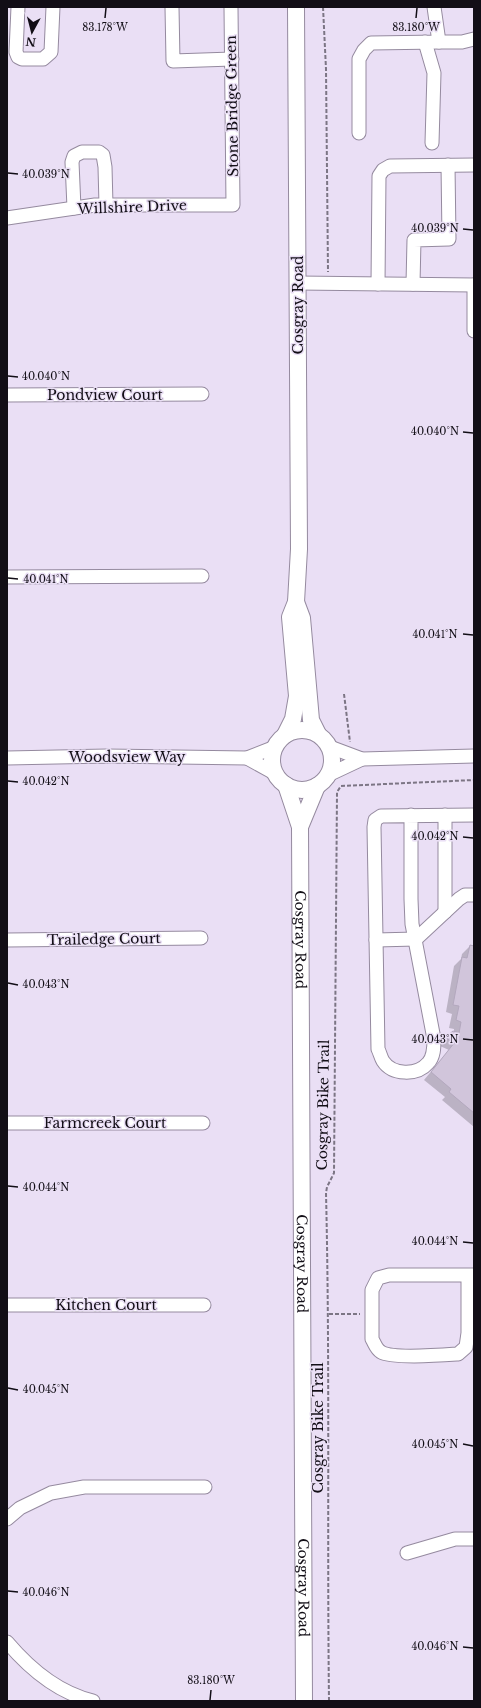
<svg xmlns="http://www.w3.org/2000/svg" width="481" height="1708" font-family="'Libre Baskerville',serif">
	<style>
		.shadow { fill: #0003 }
		.building { fill: #d1c5db; stroke: #b3a8be }
		.lines { fill: none; stroke-linecap: round; stroke-linejoin: round }
		.minor-casing { stroke: #958a9f; stroke-width: 15 }
		.major-casing { stroke: #958a9f; stroke-width: 18 }
		.path { stroke: #7c7584; stroke-width: 2; stroke-dasharray: 4 2; stroke-linecap: butt }
		.minor { stroke: #fff; stroke-width: 13 }
		.major { stroke: #fff; stroke-width: 16 }
		.ticks { fill: none; stroke: #120e16; stroke-width: 1.5 }
		.labels { text-anchor: middle; dominant-baseline: central; stroke-width: 3; stroke-linejoin: round; paint-order: stroke }
		.street-label { font-size: 14px; fill: #120e16; stroke: #eadff5 }
		.ticks-label { font-size: 10px; text-anchor: middle; fill: #120e16; stroke: #eadff5; stroke-width: 3; stroke-linejoin: round; paint-order: stroke }
	</style>
	<rect width="100%" height="100%" fill="#eadff5"/>
	<polygon class="shadow" points="470,946 474,947 474,1127 442,1100 445,1097 424,1080 449,1050 440,1046 454,1033 454,1029 449,1028 452,1014 446,1012 454,966 461,959 462,954"/>
	<polygon class="building" points="470,945 474,946 474,1113 449,1092 451,1089 431,1072 455,1042 447,1039 448,1035 453,1031 459,1033 461,1022 456,1020 459,1006 453,1005 462,957 467,958"/>
	<g class="lines">
		<defs>
			<g id="minor">
				<polyline points="18,7 16,52 18,57 22,59 43,59 51,52 53,7"/>
				<polyline points="172,7 173,61 232,59"/>
				<polyline points="425,42 434,73 432,143"/>
				<polyline points="439,42 462,42 474,39"/>
				<polyline points="359,133 359,59 364,50 371,43 439,42 434,7"/>
				<polyline points="74,208 72,162 74,156 82,152 99,152 103,155 105,167 106,205"/>
				<polyline points="7,218 95,205 233,205 231,7"/>
				<polyline points="298,283 474,285"/>
				<polyline points="378,284 379,176 383,170 390,166 474,165"/>
				<polyline points="413,284 414,240 449,239 448,165"/>
				<polyline points="474,285 474,331"/>
				<polyline points="7,395 202,394"/>
				<polyline points="7,577 202,576"/>
				<polyline points="330,747 362,759 474,756"/>
				<polyline points="7,758 107,756 247,758 275,747"/>
				<polyline points="247,758 276,774"/>
				<polyline points="328,775 362,759"/>
				<path d="M411,815V899L412,924L434,1039C434,1047 434,1057 428,1063C417,1076 392,1075 383,1061C381,1058 380,1053 378,1049L374,827L375,820L381,816L474,815"/>
				<polyline points="445,815 445,912"/>
				<polyline points="7,940 201,938"/>
				<polyline points="376,940 416,939 459,899 465,895 474,895"/>
				<polyline points="7,1123 203,1123"/>
				<path d="M468,1275V1333L466,1347L458,1354C444,1355 392,1359 381,1352C376,1349 375,1344 372,1339V1290L378,1278L389,1275H474"/>
				<polyline points="7,1305 204,1305"/>
				<polyline points="7,1519 20,1508 51,1493 84,1487 205,1487"/>
				<polyline points="407,1553 455,1539 474,1539"/>
				<path d="M7,1642C29,1668 59,1693 93,1701"/>
			</g>
			<g id="major">
				<polyline points="296,602 302,618 311,720 318,734"/>
				<circle cx="302" cy="760" r="30"/>
				<polyline points="285,735 293,719 297,696 290,617 296,602 299,549 296,7"/>
				<path id="s1" d="M286,785L300,827L304,1701"/>
				<polyline points="300,827 317,786"/>
			</g>
		</defs>
		<use href="#minor" class="minor-casing"/>
		<use href="#major" class="major-casing"/>
		<g class="path">
			<polyline points="323,7 326,69 328,272"/>
			<polyline points="344,694 350,742"/>
			<polyline points="329,1314 360,1314"/>
			<path d="M329,1701C327,1532 330,1363 326,1193L327,1187L334,1173L337,792L341,786L474,780"/>
		</g>
		<use href="#minor" class="minor"/>
		<use href="#major" class="major"/>
	</g>
	<path class="ticks" d="M105,18L106,8M416,18L417,8M8,173L18,174M463,229L473,230M8,376L18,377M463,432L473,433M8,578L18,579M463,634L473,635M8,781L18,782M463,837L473,838M8,983L18,985M463,1039L473,1040M8,1186L18,1187M463,1242L473,1243M8,1388L18,1390M463,1444L473,1446M8,1591L18,1592M463,1647L473,1648M210,1700L211,1690"/>
	<g class="labels">
		<g class="street-label">
			<text transform="translate(232 106) rotate(-91)">Stone Bridge Green</text>
			<text transform="translate(132 207) rotate(-2)">Willshire Drive</text>
			<text transform="translate(298 305) rotate(-90)">Cosgray Road</text>
			<text x="105" y="395">Pondview Court</text>
			<text x="127" y="757">Woodsview Way</text>
			<text transform="translate(104 939) rotate(-1)">Trailedge Court</text>
			<text stroke="none"><textPath href="#s1" startOffset="157">Cosgray Road</textPath></text>
			<text transform="translate(323 1105) rotate(-89)">Cosgray Bike Trail</text>
			<text x="105" y="1123">Farmcreek Court</text>
			<text stroke="none"><textPath href="#s1" startOffset="481">Cosgray Road</textPath></text>
			<text x="106" y="1305">Kitchen Court</text>
			<text transform="translate(318 1428) rotate(-90)">Cosgray Bike Trail</text>
			<text stroke="none"><textPath href="#s1" startOffset="805">Cosgray Road</textPath></text>
		</g>
	</g>
	<g class="ticks-label">
		<text x="105" y="31">83.178°W</text>
		<text x="416" y="31">83.180°W</text>
		<text x="46" y="178">40.039°N</text>
		<text x="435" y="232">40.039°N</text>
		<text x="46" y="380">40.040°N</text>
		<text x="435" y="435">40.040°N</text>
		<text x="46" y="583">40.041°N</text>
		<text x="435" y="638">40.041°N</text>
		<text x="46" y="785">40.042°N</text>
		<text x="435" y="840">40.042°N</text>
		<text x="46" y="988">40.043°N</text>
		<text x="435" y="1043">40.043°N</text>
		<text x="46" y="1191">40.044°N</text>
		<text x="435" y="1245">40.044°N</text>
		<text x="46" y="1393">40.045°N</text>
		<text x="435" y="1448">40.045°N</text>
		<text x="46" y="1596">40.046°N</text>
		<text x="435" y="1650">40.046°N</text>
		<text x="211" y="1684">83.180°W</text>
	</g>
	<rect width="481" height="1708" fill="none" stroke="#120e16" stroke-width="16"/>
	<g transform="translate(32 32) rotate(187)" stroke="#eadff5" stroke-width="3" paint-order="stroke">
	<path d="M0-3L7 15L0 10L-7 15Z" fill="#120e16"/>
	<text y="-6" font-size="11" font-weight="bold" text-anchor="middle" fill="#120e16">N</text>
	</g>
</svg>
